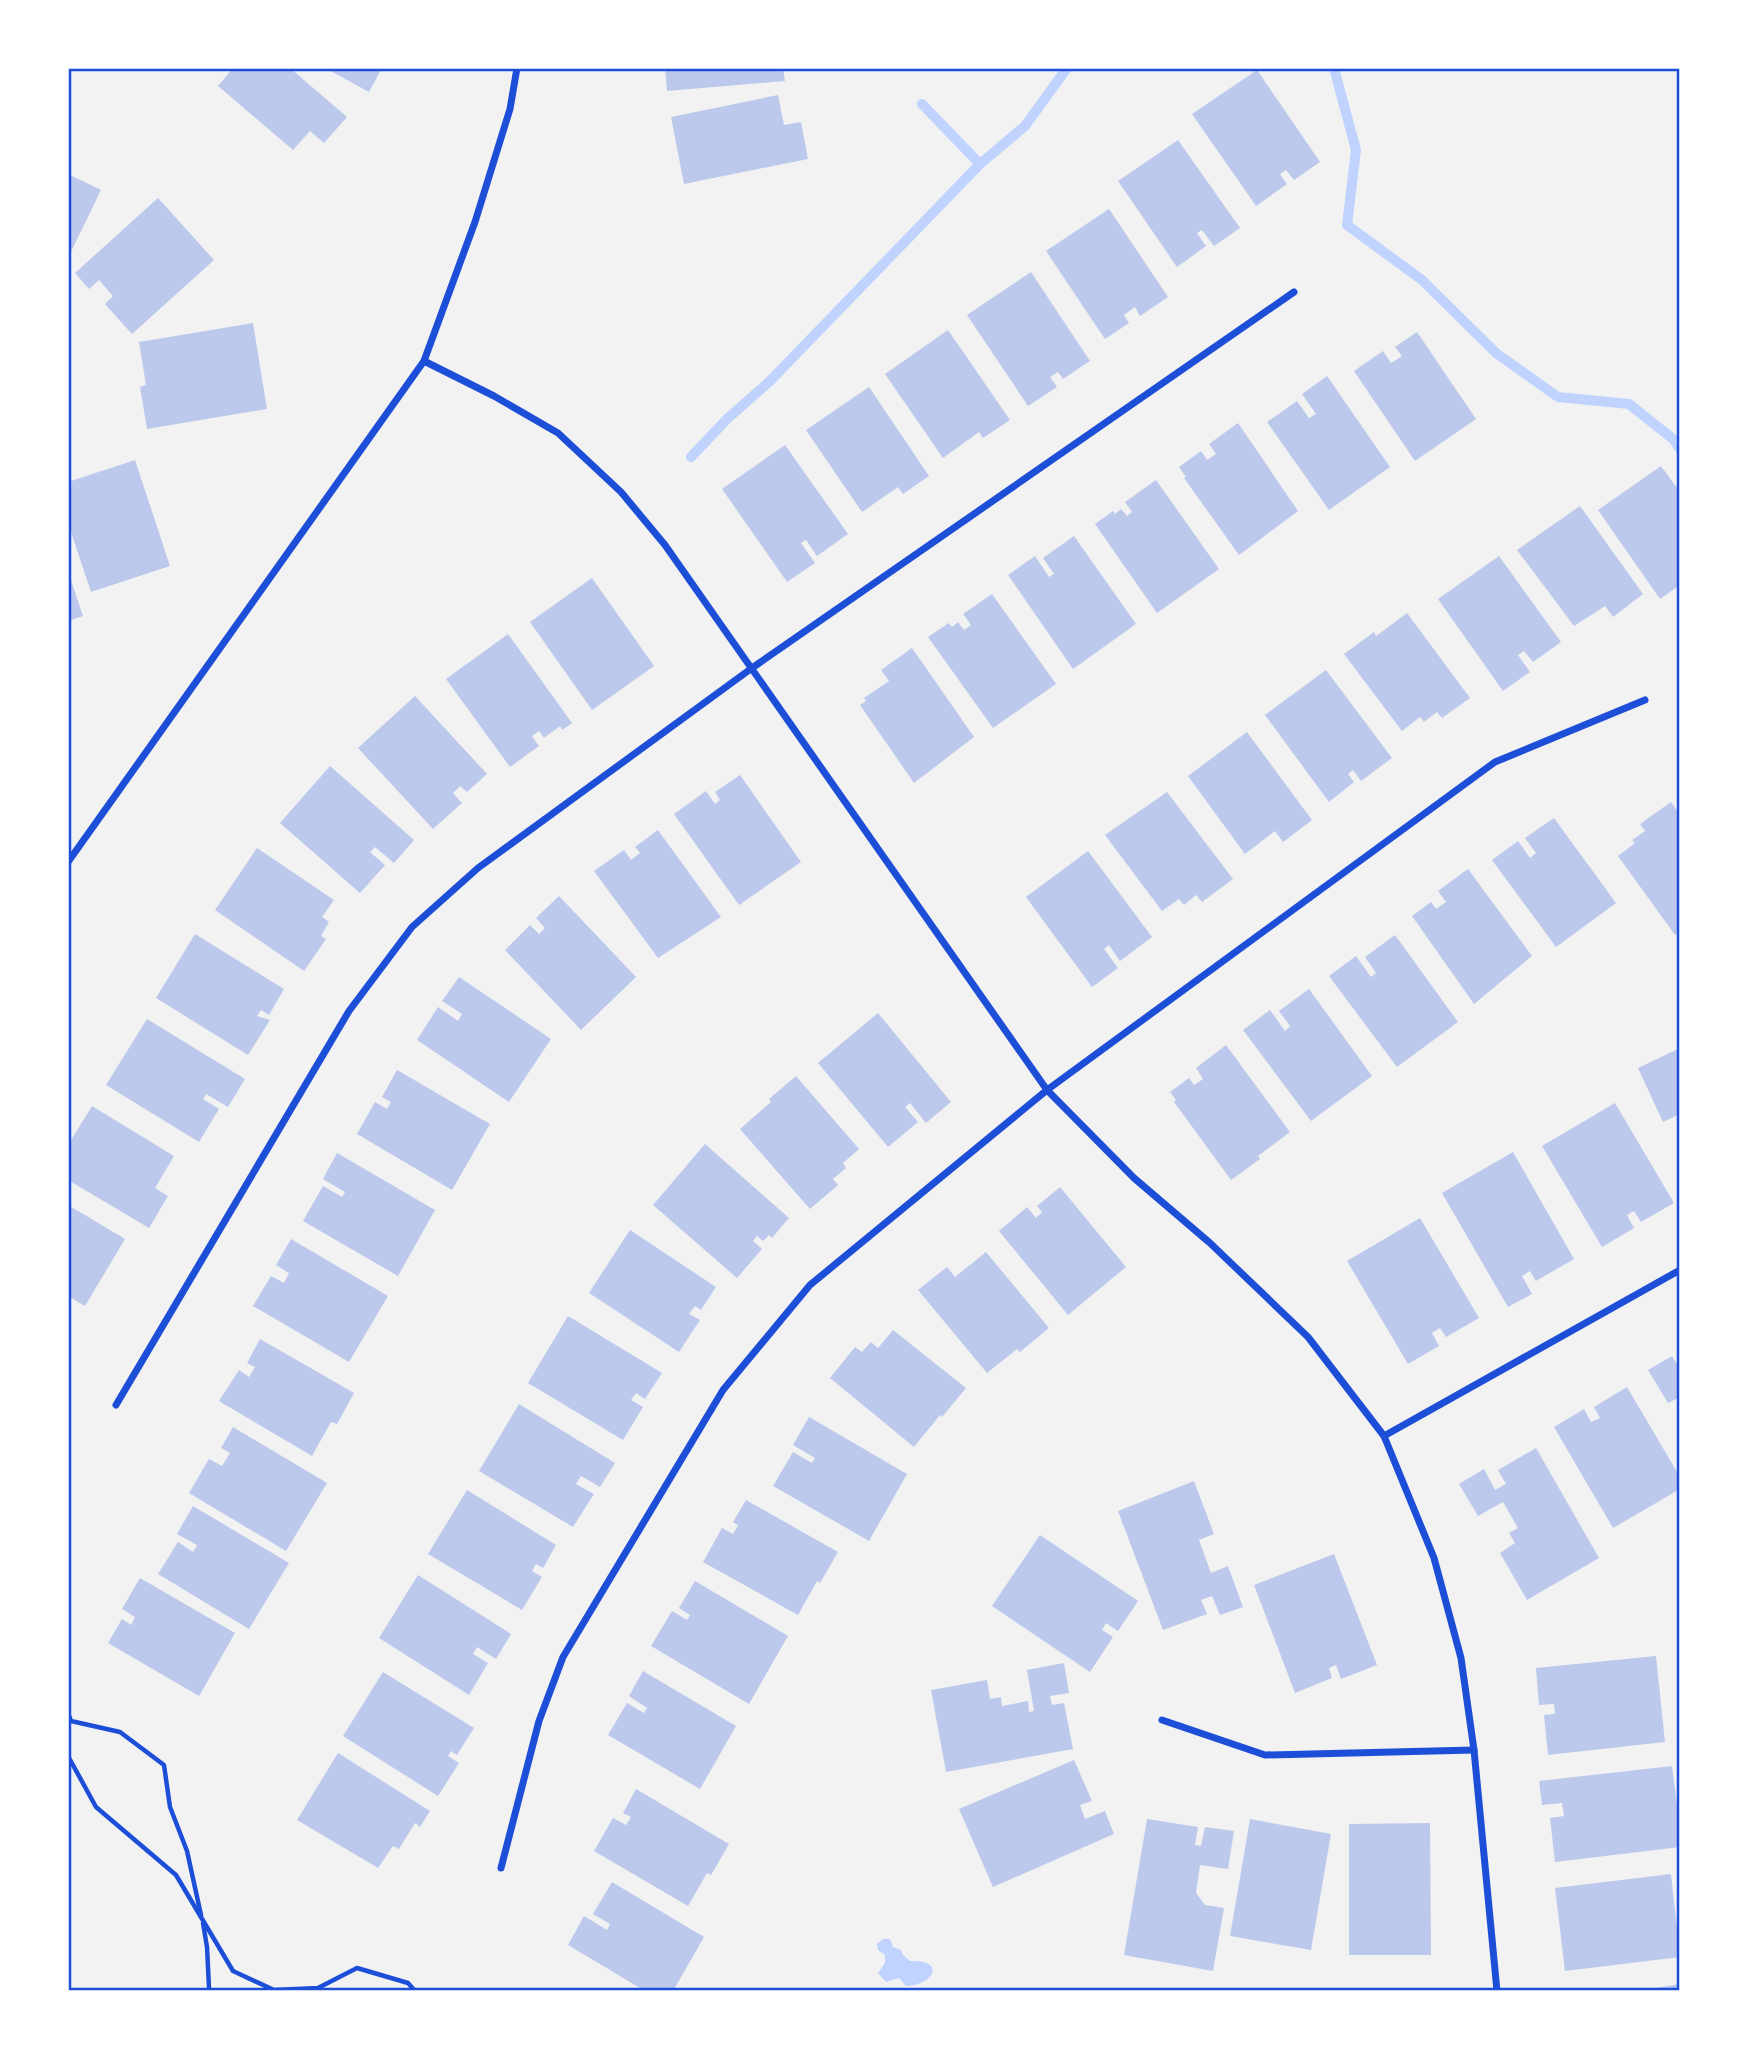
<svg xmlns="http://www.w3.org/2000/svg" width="1748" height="2059" font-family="'Sofia Sans Condensed',sans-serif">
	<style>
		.water { fill: #bfd3fe }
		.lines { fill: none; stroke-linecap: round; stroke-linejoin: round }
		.stream { stroke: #bfd3fe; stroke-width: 10 }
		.building { fill: #bdc9ec }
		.path { stroke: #1d4ed8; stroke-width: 4.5 }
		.minor { stroke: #1d4ed8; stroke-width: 7 }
		.neatline { fill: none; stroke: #1d4ed8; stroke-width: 2.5 }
	</style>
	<rect width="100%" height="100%" fill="#f2f2f2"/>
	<path class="water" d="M883,1939H890L893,1947L901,1950L903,1955L910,1961C947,1960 934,1985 906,1986L899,1978L886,1982L878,1973L885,1963V1955L878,1950L877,1944Z"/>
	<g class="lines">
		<g class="stream">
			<polyline points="1334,68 1356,150 1347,225 1422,280 1496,353 1558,397 1629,404 1673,439 1680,449"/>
			<polyline points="922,104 980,164 1025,126 1067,68"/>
			<polyline points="691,457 727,419 770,381 980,164"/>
		</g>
	</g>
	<g class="building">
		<polygon points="233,68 290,68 347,117 324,143 310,131 293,150 218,86"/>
		<polygon points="325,68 382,68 369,92"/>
		<polygon points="665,68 783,68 785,81 667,91"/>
		<polygon points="1257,70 1320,162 1294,180 1286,170 1280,174 1287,184 1256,206 1192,114"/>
		<polygon points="778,95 784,125 801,122 808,159 684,184 671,117"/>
		<polygon points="1178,140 1240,228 1214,246 1202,230 1197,233 1206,246 1177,267 1118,181"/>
		<polygon points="68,174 101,190 68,258"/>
		<polygon points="158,198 214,260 132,334 105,304 113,296 99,280 89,289 75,273"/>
		<polygon points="1109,209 1168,297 1140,316 1135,307 1124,315 1129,323 1105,339 1046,251"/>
		<polygon points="1031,272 1090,361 1063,379 1058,372 1050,377 1057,387 1028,406 967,315"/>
		<polygon points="253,323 267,409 147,429 140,387 146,385 139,342"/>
		<polygon points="948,330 1010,420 983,438 979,432 943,458 885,374"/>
		<polygon points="1417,332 1476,419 1415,461 1354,371 1383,351 1391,363 1402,356 1395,347"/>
		<polygon points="1327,376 1390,467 1329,510 1267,422 1297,401 1309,418 1316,414 1302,394"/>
		<polygon points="869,387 929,476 903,494 898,487 862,512 806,430"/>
		<polygon points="1238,423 1298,511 1239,555 1184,478 1186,477 1179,467 1201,451 1207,460 1216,454 1209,444"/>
		<polygon points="785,445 848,534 817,556 806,540 801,543 815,563 787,582 722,489"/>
		<polygon points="135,460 170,566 91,592 68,523 68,482"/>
		<polygon points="1661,466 1680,492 1680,585 1660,599 1598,510"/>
		<polygon points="1156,480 1219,569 1157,613 1095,524 1113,511 1115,514 1121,509 1127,516 1132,512 1125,502"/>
		<polygon points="1580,506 1643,594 1613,617 1605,606 1574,626 1517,550"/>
		<polygon points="1074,536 1136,624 1073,669 1008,575 1035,556 1049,577 1054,574 1043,558"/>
		<polygon points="1499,556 1561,642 1533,662 1524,651 1518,655 1530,672 1503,691 1438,599"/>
		<polygon points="68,571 83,616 68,621"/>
		<polygon points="592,578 654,666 592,710 530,622"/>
		<polygon points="992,594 1056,684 993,728 928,637 949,623 952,627 958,622 964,630 971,625 963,614"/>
		<polygon points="1407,613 1470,698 1442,718 1437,712 1424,722 1420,717 1402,731 1344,654 1374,632 1376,636"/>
		<polygon points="508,634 572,723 562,730 560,726 544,738 539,731 532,736 539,746 510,767 446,679"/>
		<polygon points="912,648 974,737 914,783 860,705 866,701 864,698 889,681 881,670"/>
		<polygon points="1326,670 1392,758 1361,781 1353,770 1348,774 1354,782 1329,802 1265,715"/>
		<polygon points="415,696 487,774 467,792 460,786 453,793 462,803 433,829 358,748"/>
		<polygon points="1247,732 1312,820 1283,842 1275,831 1245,854 1188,776"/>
		<polygon points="330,766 414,840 394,863 375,847 370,852 385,865 360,893 280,823"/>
		<polygon points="740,775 801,862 739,905 674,814 706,791 715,804 720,800 715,792"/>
		<polygon points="1167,792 1233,879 1202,902 1196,895 1184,905 1179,899 1162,911 1105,835"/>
		<polygon points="1671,802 1680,815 1680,931 1675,935 1618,856 1635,843 1632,840 1645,831 1640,824"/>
		<polygon points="1554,818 1616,903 1556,947 1492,860 1518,841 1530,858 1536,853 1525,838"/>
		<polygon points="658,830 721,917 658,958 594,871 624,850 631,860 640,853 635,847"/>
		<polygon points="257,848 334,900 322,917 329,922 321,936 326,939 304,971 215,910"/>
		<polygon points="1088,851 1152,937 1120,961 1109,945 1104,949 1118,968 1092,987 1026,897"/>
		<polygon points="1468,869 1532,956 1474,1004 1412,916 1431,902 1436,909 1446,902 1438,891"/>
		<polygon points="559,896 636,977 581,1030 505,950 530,925 539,934 545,928 536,918"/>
		<polygon points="195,934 284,989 269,1015 261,1010 257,1016 270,1020 248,1055 156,998"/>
		<polygon points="1395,935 1458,1022 1397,1067 1329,976 1356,956 1371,977 1376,973 1365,957"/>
		<polygon points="459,977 551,1039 509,1102 417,1040 438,1007 458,1021 462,1014 442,1001"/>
		<polygon points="1309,989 1372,1076 1311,1121 1243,1030 1270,1010 1285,1031 1290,1026 1279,1011"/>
		<polygon points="878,1013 951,1102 926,1123 910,1103 905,1107 918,1122 888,1147 818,1063"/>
		<polygon points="147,1019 245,1079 228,1107 206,1094 203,1099 219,1109 199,1142 106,1085"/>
		<polygon points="1226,1045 1290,1132 1258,1156 1260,1159 1231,1180 1174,1102 1176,1100 1170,1092 1189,1078 1194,1085 1203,1079 1196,1068"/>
		<polygon points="1680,1048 1680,1114 1663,1122 1638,1068"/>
		<polygon points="397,1070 490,1124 452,1190 357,1134 375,1102 387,1109 391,1102 382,1097"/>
		<polygon points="796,1076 859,1149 843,1163 846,1168 833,1179 838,1185 810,1209 740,1129 771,1102 769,1099"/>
		<polygon points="1615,1103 1674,1203 1641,1222 1634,1211 1627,1215 1634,1228 1602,1247 1542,1146"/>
		<polygon points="92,1106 174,1156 155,1188 168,1196 149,1228 68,1180 68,1145"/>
		<polygon points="705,1144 789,1218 772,1238 769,1235 763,1241 757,1236 753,1241 762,1249 737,1278 653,1205"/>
		<polygon points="1513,1152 1574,1259 1536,1281 1530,1271 1522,1276 1532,1294 1508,1307 1442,1193"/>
		<polygon points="337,1153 435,1210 398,1276 303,1221 323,1186 342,1197 345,1192 323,1179"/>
		<polygon points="1060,1187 1126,1267 1068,1315 999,1231 1027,1207 1036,1218 1042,1212 1037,1206"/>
		<polygon points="68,1205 125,1239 85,1306 68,1296"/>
		<polygon points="1420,1218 1479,1318 1446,1337 1440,1328 1432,1333 1439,1346 1408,1364 1347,1261"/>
		<polygon points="630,1230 716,1287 701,1310 695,1306 689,1314 700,1320 679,1352 589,1293"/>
		<polygon points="291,1239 388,1296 349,1362 253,1306 271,1276 284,1283 289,1273 276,1265"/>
		<polygon points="986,1252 1049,1328 1020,1352 1017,1349 987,1373 918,1290 947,1267 955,1277"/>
		<polygon points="568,1316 662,1373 645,1399 636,1393 631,1400 643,1407 623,1440 528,1383"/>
		<polygon points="893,1330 966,1388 942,1417 940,1415 914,1447 830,1378 855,1347 862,1352 871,1342 878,1348"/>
		<polygon points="260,1339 354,1393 337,1424 331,1422 312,1456 219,1401 239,1370 249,1377 255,1367 247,1363"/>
		<polygon points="1672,1356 1680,1370 1680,1397 1668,1403 1648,1370"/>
		<polygon points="1627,1387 1680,1477 1680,1489 1613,1528 1554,1427 1584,1409 1591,1422 1600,1418 1594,1407"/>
		<polygon points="519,1404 615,1463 600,1487 581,1476 576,1484 594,1494 573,1527 479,1471"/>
		<polygon points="809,1417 907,1474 869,1541 773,1486 793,1452 812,1463 815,1458 793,1445"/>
		<polygon points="233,1427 327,1483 286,1551 189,1493 209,1459 222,1466 230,1453 221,1448"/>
		<polygon points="1536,1448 1599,1558 1527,1600 1500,1553 1515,1543 1509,1533 1518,1528 1503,1502 1478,1516 1459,1484 1484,1469 1495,1490 1506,1484 1498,1470"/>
		<polygon points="1194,1481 1214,1534 1199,1540 1211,1573 1228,1566 1243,1607 1220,1615 1212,1596 1201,1600 1207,1614 1163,1630 1118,1511"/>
		<polygon points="467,1490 556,1545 543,1568 536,1564 532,1571 542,1577 522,1610 428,1554"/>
		<polygon points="746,1500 838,1552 820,1583 817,1581 798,1615 703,1562 722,1528 733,1534 738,1525 733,1522"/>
		<polygon points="193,1506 289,1563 249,1629 158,1574 178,1542 193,1552 197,1545 177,1534"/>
		<polygon points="1040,1535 1138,1601 1118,1631 1106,1623 1102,1630 1113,1637 1090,1672 992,1606"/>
		<polygon points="1334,1554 1377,1665 1341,1679 1336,1665 1329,1668 1332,1678 1295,1693 1254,1585"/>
		<polygon points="418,1575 511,1634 496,1659 477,1647 473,1654 488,1663 469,1695 379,1638"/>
		<polygon points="140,1578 235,1633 199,1696 108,1643 122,1619 131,1625 135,1617 122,1609"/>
		<polygon points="695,1581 788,1636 749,1704 651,1646 672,1611 687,1620 690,1615 679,1608"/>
		<polygon points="1656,1656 1665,1742 1548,1755 1544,1715 1555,1714 1554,1704 1539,1705 1536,1668"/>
		<polygon points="1064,1663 1069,1693 1050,1696 1052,1705 1064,1703 1073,1749 946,1772 931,1690 987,1680 990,1699 1001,1697 1002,1706 1028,1701 1029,1712 1034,1711 1027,1670"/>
		<polygon points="643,1671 736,1726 700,1789 608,1735 627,1703 644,1713 647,1708 629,1696"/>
		<polygon points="383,1672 474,1728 457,1755 451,1751 448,1756 459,1763 438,1796 343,1736"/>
		<polygon points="338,1753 430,1811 420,1827 415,1823 399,1849 393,1846 378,1868 297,1820"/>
		<polygon points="1074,1760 1092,1801 1080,1805 1085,1819 1105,1811 1114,1834 993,1887 959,1809"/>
		<polygon points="1672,1766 1680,1828 1680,1847 1555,1862 1550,1818 1564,1816 1562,1803 1542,1805 1539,1781"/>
		<polygon points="636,1789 729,1844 711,1875 707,1873 688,1906 594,1851 613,1818 626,1825 631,1817 623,1813"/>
		<polygon points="1147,1819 1198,1827 1195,1845 1201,1846 1205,1827 1234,1831 1228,1869 1200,1865 1196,1893 1205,1905 1224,1908 1213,1971 1124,1955"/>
		<polygon points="1250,1819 1331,1834 1311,1950 1230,1936"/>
		<polygon points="1430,1823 1431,1955 1349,1955 1349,1824"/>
		<polygon points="1671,1874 1680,1957 1565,1971 1555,1888"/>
		<polygon points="612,1882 704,1937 673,1991 645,1991 568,1945 584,1916 607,1930 610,1924 593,1914"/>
		<polygon points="1680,1984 1680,1991 1650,1991 1649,1989"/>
	</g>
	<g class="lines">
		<g class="path">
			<polyline points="68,1713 71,1721 120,1732 164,1765 170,1807 187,1851 201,1915"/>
			<polyline points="68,1756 96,1807 176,1875 233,1971 274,1990 318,1988 357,1968 408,1983 415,1991"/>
			<polyline points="203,1923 207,1947 209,1988"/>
		</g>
		<g class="minor">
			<polyline points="424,361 494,396 558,433 621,492 665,545 1047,1090 1134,1178 1210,1243 1308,1337 1384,1436 1434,1558 1461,1658 1474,1750 1497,1991"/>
			<polyline points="68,862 424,361 475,222 510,109 517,68"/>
			<polyline points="116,1405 349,1011 412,927 478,868 752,668 1294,292"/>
			<polyline points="1384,1436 1680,1270"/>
			<polyline points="1162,1720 1265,1755 1474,1750"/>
			<polyline points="501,1868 539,1721 563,1657 723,1390 810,1285 1047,1090 1495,762 1645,700"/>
		</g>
	</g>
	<rect width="1748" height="2059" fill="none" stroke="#ffffff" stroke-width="140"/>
	<rect x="70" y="70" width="1608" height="1919" class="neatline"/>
</svg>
